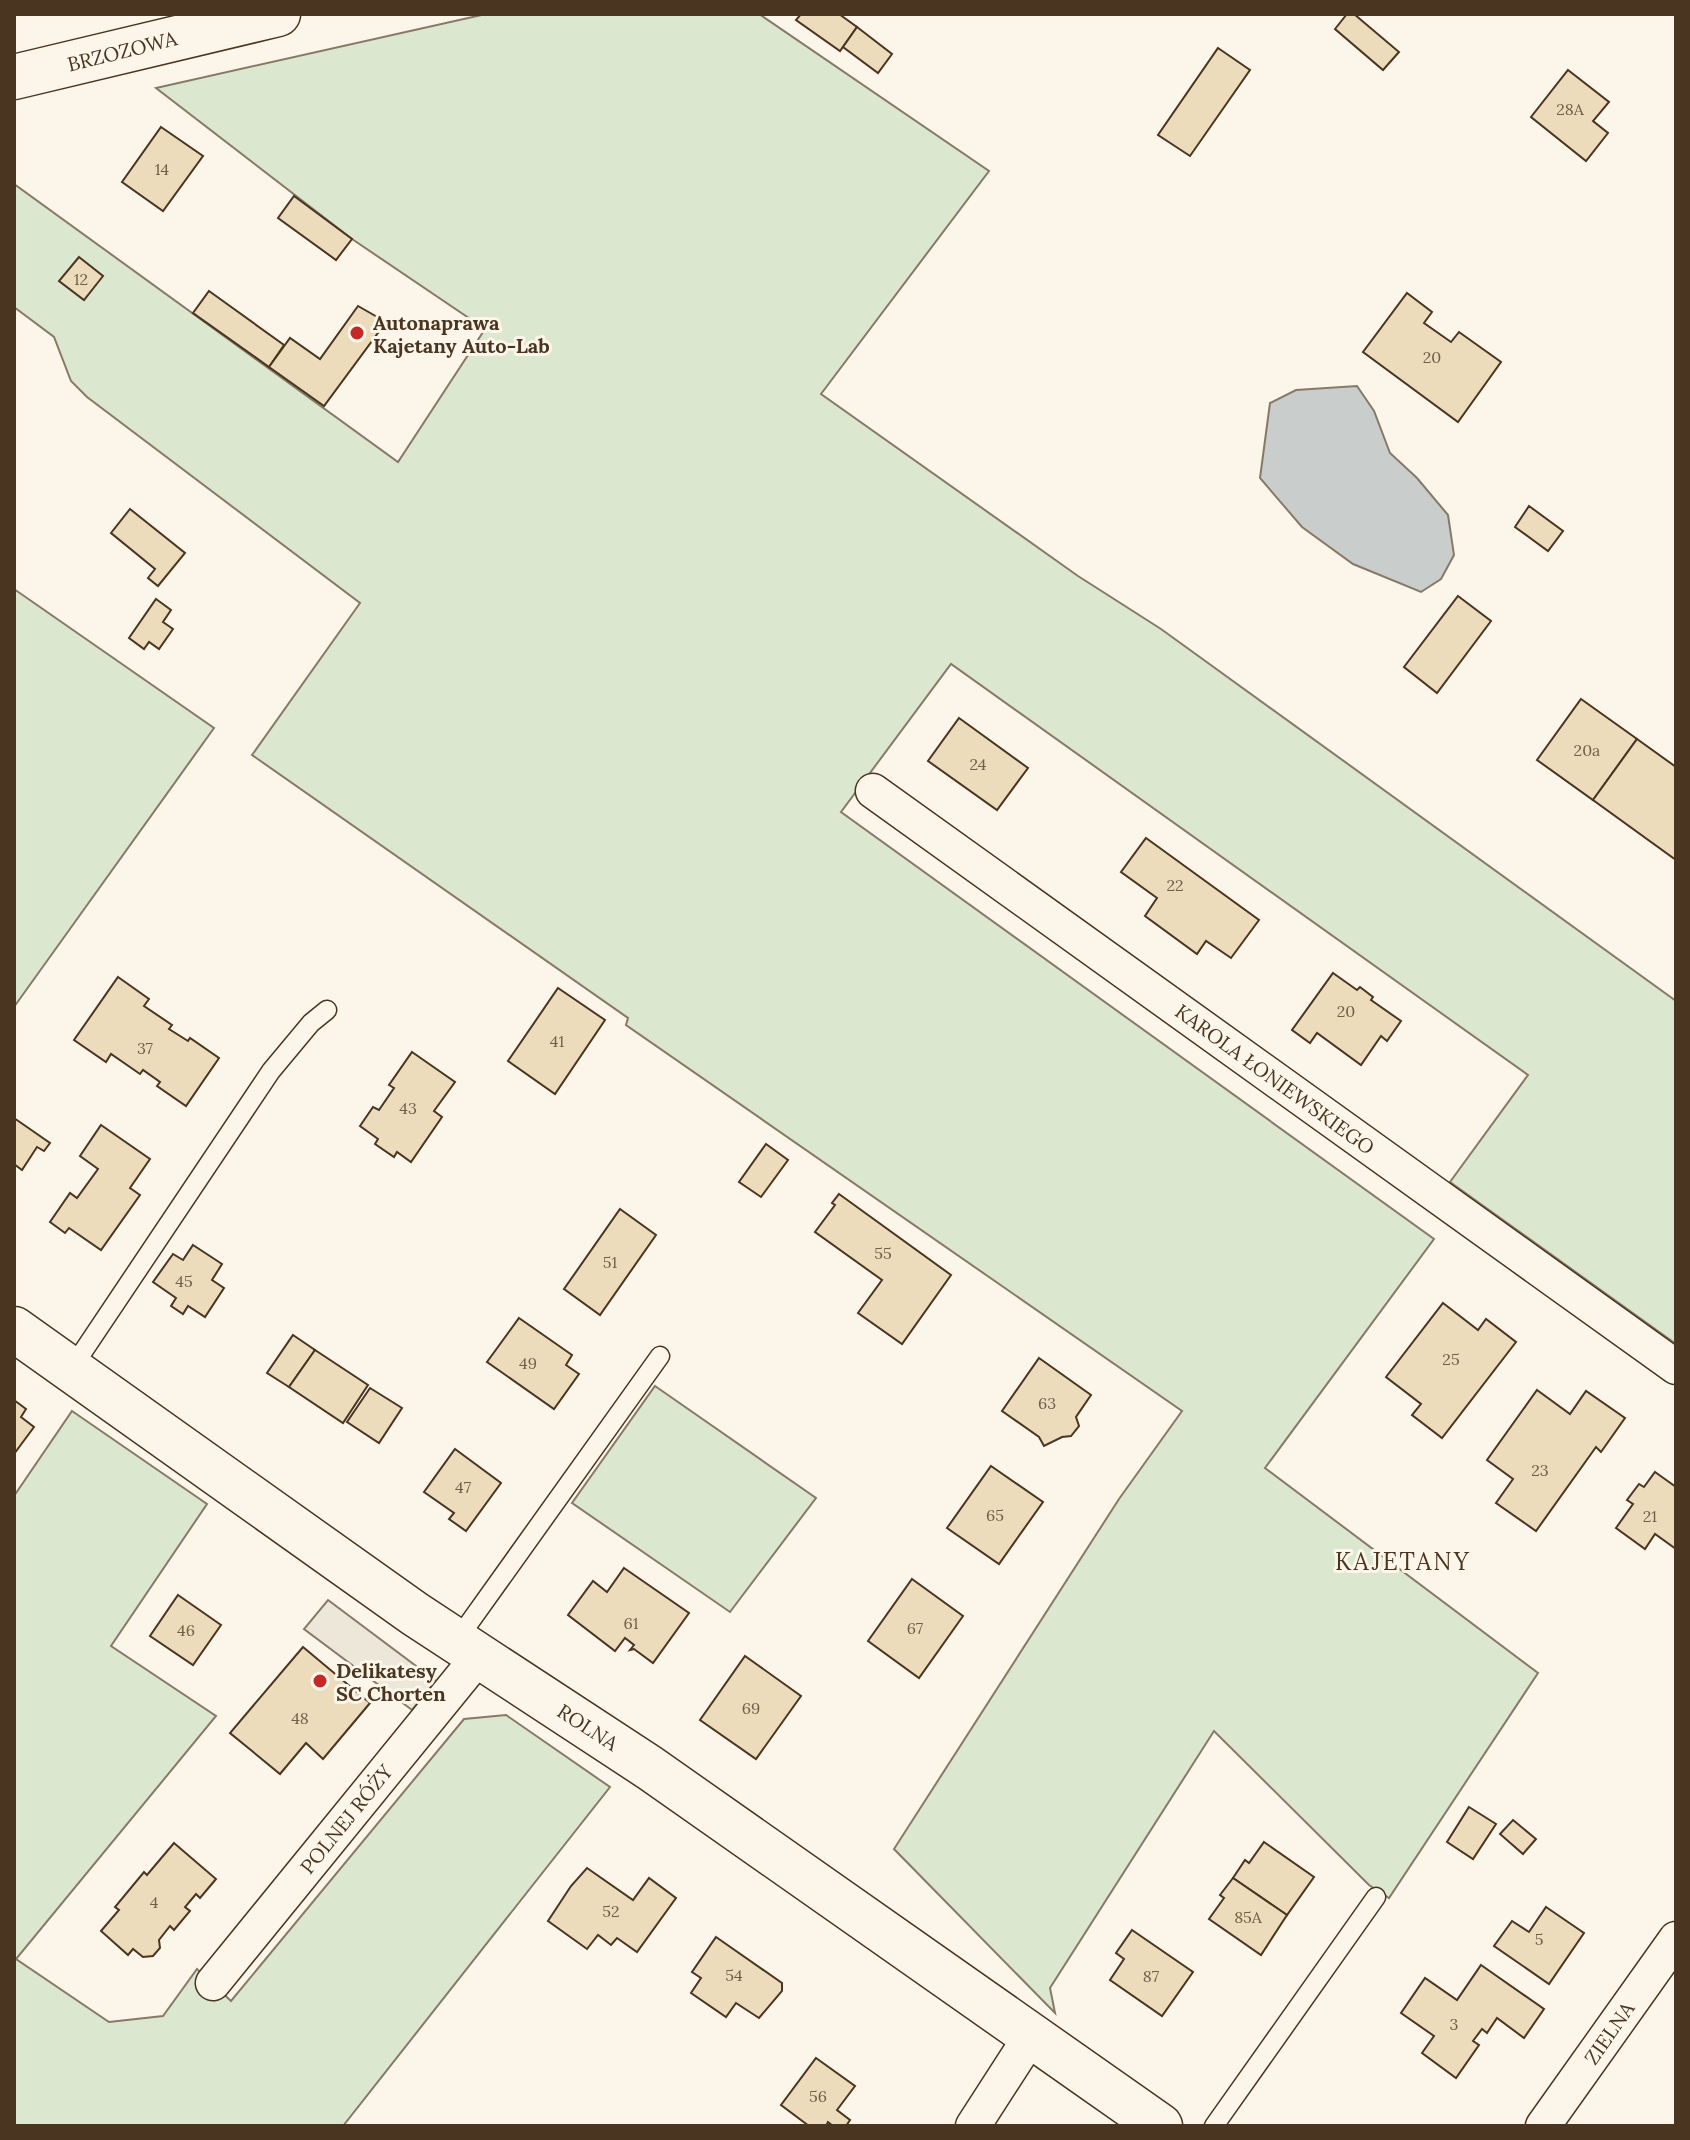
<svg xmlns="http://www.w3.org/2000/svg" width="1690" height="2140" font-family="Lora,serif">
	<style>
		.green { fill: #dce7d0; stroke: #887966; stroke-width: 2 }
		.parking { fill: #ede7d9; stroke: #887966; stroke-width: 2 }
		.water { fill: #c9cecd; stroke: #887966; stroke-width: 2 }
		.building { fill: #ecdcbc; stroke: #4a3520; stroke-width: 2 }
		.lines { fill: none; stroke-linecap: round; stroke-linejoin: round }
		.service-casing { stroke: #4a3520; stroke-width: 21 }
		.minor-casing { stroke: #4a3520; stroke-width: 37 }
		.tertiary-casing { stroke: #4a3520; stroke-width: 47 }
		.service { stroke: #fbf6e9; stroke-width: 18 }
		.minor { stroke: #fbf6e9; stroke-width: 34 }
		.tertiary { stroke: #fbf6e9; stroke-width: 44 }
		.poi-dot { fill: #c62828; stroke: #fbf6e9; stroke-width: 3 }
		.labels { text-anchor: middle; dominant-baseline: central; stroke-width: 6; stroke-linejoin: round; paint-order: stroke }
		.number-label { font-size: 16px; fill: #725f47 }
		.street-label { font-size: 20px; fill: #4a3520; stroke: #fbf6e9 }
		.poi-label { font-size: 20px; font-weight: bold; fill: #4a3520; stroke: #fbf6e9; text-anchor: start }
		.quarter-label { font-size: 24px; letter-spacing: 2px; fill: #4a3520; stroke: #fbf6e9 }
	</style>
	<rect width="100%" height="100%" fill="#fbf6e9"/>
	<g class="green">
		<polygon points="486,14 759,14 989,171 821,394 1078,576 1161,629 1676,1001 1676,1344 1450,1182 1528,1075 951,664 841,812 1434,1239 1265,1468 1538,1673 1389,1898 1369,1885 1214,1731 1050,1988 1055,2013 894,1849 1119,1499 1182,1411 626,1025 628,1018 252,755 360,603 87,397 71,381 54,337 14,307 14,184 398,462 485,329 352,239 156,88"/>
		<polygon points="14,589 214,728 14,1007"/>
		<polygon points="655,1386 816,1498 730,1612 572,1503"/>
		<polygon points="72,1411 207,1504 111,1646 216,1716 16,1959 109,2022 163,2016 197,1969 231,2001 464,1719 506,1715 610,1787 343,2126 14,2126 14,1496"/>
	</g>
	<polygon class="parking" points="328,1600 436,1681 412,1710 304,1629"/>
	<polygon class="water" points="1357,386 1374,411 1390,453 1417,478 1448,515 1454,555 1441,579 1421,592 1353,564 1302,527 1260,478 1270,403 1296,390"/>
	<g class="building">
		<polygon points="801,14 839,14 857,27 840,51 796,20"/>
		<polygon points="1347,14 1354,14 1399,52 1383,70 1335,29"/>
		<polygon points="857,27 892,54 878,73 843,47"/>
		<polygon points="1218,48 1250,70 1190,156 1158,135"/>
		<polygon points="1568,70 1609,102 1593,121 1608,133 1586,161 1531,117"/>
		<polygon points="161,127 203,156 163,211 122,182"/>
		<polygon points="294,196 352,239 336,260 278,218"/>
		<polygon points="79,257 103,276 84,300 59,281"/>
		<polygon points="209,291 284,345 269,367 193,313"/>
		<polygon points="1407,293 1432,312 1424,323 1451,342 1459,332 1501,362 1458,422 1363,352"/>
		<polygon points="358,306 386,322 324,406 269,367 290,338 320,359"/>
		<polygon points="1529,506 1563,531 1548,551 1515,527"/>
		<polygon points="130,509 185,553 158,586 148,578 155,569 111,533"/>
		<polygon points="1458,596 1491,621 1437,693 1404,667"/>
		<polygon points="156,599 171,610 163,622 173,629 159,649 149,642 144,649 129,638"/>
		<polygon points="1581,699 1637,739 1593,800 1537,760"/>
		<polygon points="959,718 1028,768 997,810 928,761"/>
		<polygon points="1637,739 1676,767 1676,860 1593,800"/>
		<polygon points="1146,838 1259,920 1231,958 1206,941 1197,954 1145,916 1157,898 1121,872"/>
		<polygon points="1333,973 1357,990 1360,987 1373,997 1371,1000 1401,1021 1387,1041 1381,1036 1361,1065 1317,1033 1310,1043 1292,1030"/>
		<polygon points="118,977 149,999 144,1006 172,1025 169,1029 188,1041 190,1038 219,1058 186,1106 157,1086 160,1082 143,1070 140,1074 111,1054 106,1062 74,1040"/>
		<polygon points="558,988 605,1020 555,1094 508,1061"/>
		<polygon points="412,1052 455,1082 434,1111 442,1117 411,1162 397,1152 394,1157 375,1144 378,1139 360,1126 373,1107 379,1110 394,1088 389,1085"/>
		<polygon points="14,1118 50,1143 44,1151 37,1147 22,1170 14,1164"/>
		<polygon points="101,1125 150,1159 130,1188 140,1195 101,1250 69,1228 65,1233 50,1222 70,1193 77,1198 98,1169 80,1156"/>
		<polygon points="766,1144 788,1160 761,1197 739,1182"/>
		<polygon points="839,1194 951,1275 902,1344 858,1313 882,1280 815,1232 835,1205 832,1203"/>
		<polygon points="620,1209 656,1235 600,1315 564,1289"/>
		<polygon points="193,1245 222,1264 212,1280 224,1288 205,1317 188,1306 183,1314 171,1306 176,1298 153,1282 173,1254 183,1260"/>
		<polygon points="1443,1303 1478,1330 1486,1319 1516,1342 1442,1438 1412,1415 1421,1404 1386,1377"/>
		<polygon points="519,1318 572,1355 566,1365 579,1374 554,1409 487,1362"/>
		<polygon points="293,1335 315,1350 289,1387 267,1373"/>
		<polygon points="315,1350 368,1385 343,1423 289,1387"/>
		<polygon points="1039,1358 1091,1395 1076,1417 1079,1426 1071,1436 1062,1437 1044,1446 1039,1437 1002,1411"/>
		<polygon points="370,1388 402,1408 379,1443 347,1422"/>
		<polygon points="1537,1390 1570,1414 1586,1391 1625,1418 1601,1452 1596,1447 1536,1531 1496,1503 1513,1479 1487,1460"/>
		<polygon points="14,1400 26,1409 21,1417 34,1427 14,1454"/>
		<polygon points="455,1449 501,1483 466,1531 449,1519 454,1513 424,1492"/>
		<polygon points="991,1466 1043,1502 999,1564 947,1528"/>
		<polygon points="1655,1472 1676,1487 1676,1549 1655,1534 1645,1549 1616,1528 1633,1504 1627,1500 1639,1484 1644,1487"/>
		<polygon points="624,1568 689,1613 653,1663 634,1649 630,1650 634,1645 625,1638 615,1651 568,1615 593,1581 607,1592"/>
		<polygon points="912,1579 963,1616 919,1678 868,1641"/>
		<polygon points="178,1595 221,1625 193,1665 150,1636"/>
		<polygon points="303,1647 370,1703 323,1759 306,1743 280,1774 230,1733"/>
		<polygon points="745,1656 801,1696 756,1759 700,1720"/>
		<polygon points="1469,1807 1496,1824 1473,1859 1447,1842"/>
		<polygon points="1513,1820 1536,1839 1523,1854 1500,1834"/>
		<polygon points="1264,1842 1314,1877 1287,1915 1233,1878 1245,1860 1249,1863"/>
		<polygon points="174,1843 216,1879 200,1898 196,1894 185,1907 190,1911 174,1930 170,1926 159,1940 160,1948 153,1956 143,1957 133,1949 128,1955 101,1931 119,1910 115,1907 144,1872 147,1875"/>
		<polygon points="587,1868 633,1900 649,1878 676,1898 637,1952 617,1938 611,1945 598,1935 587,1949 548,1921 571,1886"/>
		<polygon points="1233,1878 1287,1915 1261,1955 1209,1919 1224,1898 1220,1895"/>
		<polygon points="1546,1907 1584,1933 1549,1984 1494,1946 1512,1921 1529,1932"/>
		<polygon points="1132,1930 1193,1972 1162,2016 1110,1980 1124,1959 1116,1953"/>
		<polygon points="716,1937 782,1983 782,1991 759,2018 736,2003 726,2017 691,1993 701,1978 692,1972"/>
		<polygon points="1481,1965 1544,2009 1524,2038 1497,2018 1487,2033 1482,2029 1473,2041 1479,2045 1456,2078 1422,2053 1434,2036 1401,2013 1425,1978 1457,2000"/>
		<polygon points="816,2058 855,2086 837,2110 850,2120 846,2126 833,2126 828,2122 826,2126 809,2126 781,2105"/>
	</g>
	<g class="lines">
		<defs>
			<g id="service">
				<polyline points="72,1368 271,1071 311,1023 327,1010"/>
				<polyline points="457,1640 660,1356"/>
				<polyline points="1214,2126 1376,1897"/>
			</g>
			<g id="minor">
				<polyline points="873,791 1676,1367"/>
				<polyline points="213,1983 480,1655"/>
				<polyline points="973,2126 1031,2036"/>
				<polyline points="1543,2126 1676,1939"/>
			</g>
			<g id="tertiary">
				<polyline points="14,77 278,14"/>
				<polyline points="14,1329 415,1614 650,1768 1160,2126"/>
			</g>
		</defs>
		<use href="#service" class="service-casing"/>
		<use href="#minor" class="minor-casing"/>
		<use href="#tertiary" class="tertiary-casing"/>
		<use href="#service" class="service"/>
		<use href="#minor" class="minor"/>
		<use href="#tertiary" class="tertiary"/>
	</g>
	<g class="poi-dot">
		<circle cx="357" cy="333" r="8"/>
		<circle cx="320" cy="1681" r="8"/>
	</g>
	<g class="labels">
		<g class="number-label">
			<text x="1570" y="109">28A</text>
			<text x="162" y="169">14</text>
			<text x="81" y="279">12</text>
			<text x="1432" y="357">20</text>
			<text x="1587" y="750">20a</text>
			<text x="978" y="764">24</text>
			<text x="1175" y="885">22</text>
			<text x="1346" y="1011">20</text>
			<text x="557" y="1041">41</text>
			<text x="145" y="1048">37</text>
			<text x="408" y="1108">43</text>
			<text x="883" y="1253">55</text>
			<text x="610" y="1262">51</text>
			<text x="184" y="1281">45</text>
			<text x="1451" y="1359">25</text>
			<text x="528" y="1363">49</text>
			<text x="1047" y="1403">63</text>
			<text x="1540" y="1470">23</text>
			<text x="463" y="1487">47</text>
			<text x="995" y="1515">65</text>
			<text x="1650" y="1516">21</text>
			<text x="631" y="1623">61</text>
			<text x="915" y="1628">67</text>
			<text x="186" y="1630">46</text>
			<text x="751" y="1708">69</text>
			<text x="300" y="1718">48</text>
			<text x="154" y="1902">4</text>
			<text x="611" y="1911">52</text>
			<text x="1248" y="1917">85A</text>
			<text x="1539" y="1939">5</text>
			<text x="734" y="1975">54</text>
			<text x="1151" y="1976">87</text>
			<text x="1454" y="2024">3</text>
			<text x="818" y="2096">56</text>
		</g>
		<g class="street-label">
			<text transform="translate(122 51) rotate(-14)">BRZOZOWA</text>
			<text transform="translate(1275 1079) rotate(36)">KAROLA ŁONIEWSKIEGO</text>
			<text transform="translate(588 1727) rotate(33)">ROLNA</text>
			<text transform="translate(346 1819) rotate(-51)">POLNEJ RÓŻY</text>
			<text transform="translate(1609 2033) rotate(-55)">ZIELNA</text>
		</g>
		<g class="poi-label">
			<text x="373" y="322">Autonaprawa<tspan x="373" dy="23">Kajetany Auto-Lab</tspan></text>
			<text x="336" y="1670">Delikatesy<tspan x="336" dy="23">SC Chorten</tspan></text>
		</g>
		<g class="quarter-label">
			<text x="1403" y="1561">KAJETANY</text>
		</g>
	</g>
	<rect width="1690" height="2140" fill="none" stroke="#4a3520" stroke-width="32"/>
</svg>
